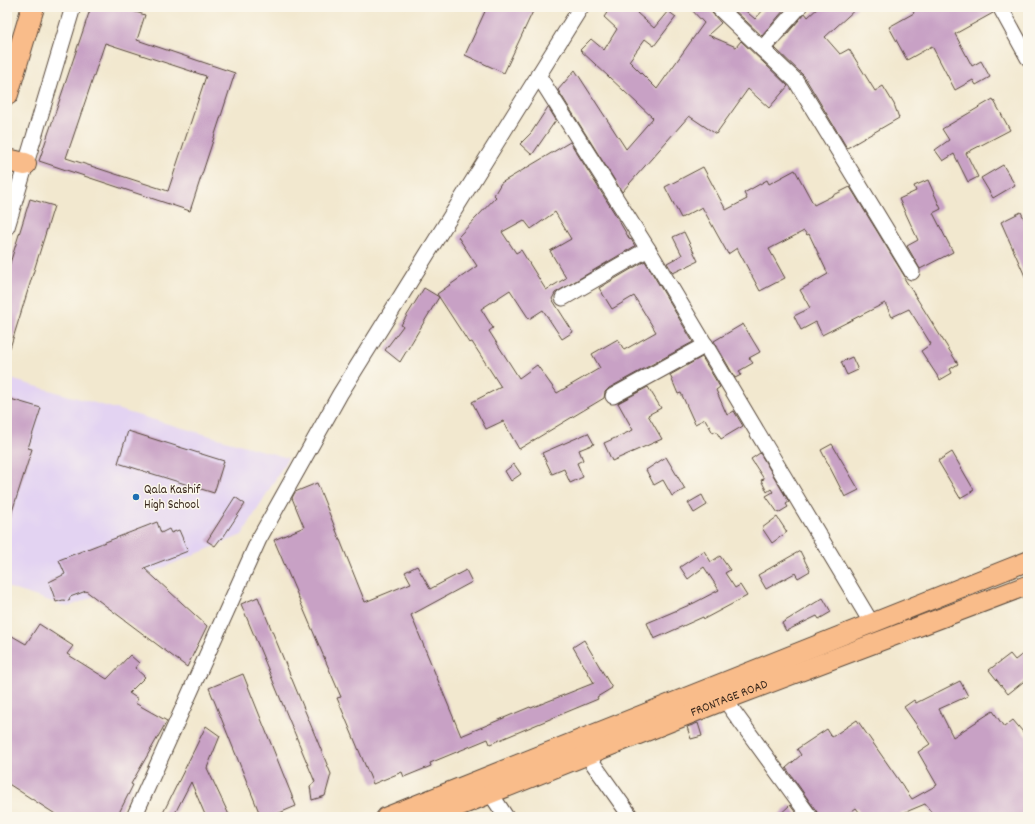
<svg xmlns="http://www.w3.org/2000/svg" width="1035" height="824" font-family="Dekko,sans-serif">
	<style>
		.built { fill: #e3d3f2 }
		.building { fill: #c8a1c5; fill-rule: evenodd }
		.lines { fill: none; stroke-linecap: round; stroke-linejoin: round }
		.minor-casing { stroke: #564639; stroke-width: 17 }
		.major-casing { stroke: #564639; stroke-width: 21 }
		.highway-casing { stroke: #564639; stroke-width: 24 }
		.minor { stroke: #fff; stroke-width: 15 }
		.major { stroke: #f9bc8a; stroke-width: 19 }
		.highway { stroke: #f9bc8a; stroke-width: 22 }
		.poi-dot { fill: #1f6fb2; stroke: #fbf7ec; stroke-width: 1.5 }
		.labels { text-anchor: middle; dominant-baseline: central; stroke-width: 3; stroke-linejoin: round; paint-order: stroke }
		.poi-label { font-size: 13px; fill: #3b2a1e; stroke: #fbf7ec; text-anchor: start }
		.street-label { font-size: 13px; fill: #3b2a1e; stroke: #fbf7ec }
	</style>
	<rect width="100%" height="100%" fill="#fbf7ec"/>
	<filter id="ink" filterUnits="userSpaceOnUse"><feTurbulence type="fractalNoise" baseFrequency=".025" numOctaves="2"/><feDisplacementMap in="SourceGraphic" scale="8" xChannelSelector="R" yChannelSelector="G"/><feConvolveMatrix kernelMatrix="1 2 1 2 8 2 1 2 1" color-interpolation-filters="sRGB"/></filter>
	<filter id="wash" filterUnits="userSpaceOnUse"><feTurbulence type="fractalNoise" baseFrequency=".012" numOctaves="4" result="noise"/><feDisplacementMap in="SourceGraphic" scale="16" xChannelSelector="R" yChannelSelector="G"/><feGaussianBlur stdDeviation="0.9" result="paint"/><feColorMatrix in="noise" values="0 0 0 0 0 0 0 0 0 0 0 0 0 0 0 0 0 1.4 0 .05"/><feComposite in="paint" operator="in"/></filter>
	<g filter="url(#wash)">
		<rect width="100%" height="100%" fill="#f2e8cf"/>
		<polygon class="built" points="7,378 288,458 242,535 68,607 7,587"/>
		<g id="blocks">
			<g class="building">
				<path d="M91,7H120L145,15L137,40L235,73L190,211L39,161ZM105,43L206,76L168,191L66,158Z"/>
				<polygon points="487,7 535,7 504,73 465,55"/>
				<polygon points="611,7 641,7 637,13 654,28 668,11 676,17 654,46 645,39 629,61 657,89 704,23 689,7 709,7 712,13 721,23 708,35 736,47 741,41 788,86 769,108 748,89 716,134 689,116 622,192 558,90 575,70 626,149 653,118 580,50 591,39 604,50 617,29 604,17"/>
				<polygon points="731,7 741,7 755,19 766,7 781,7 784,10 762,36"/>
				<polygon points="819,7 858,7 825,37 840,54 849,49 875,91 883,86 894,104 899,118 847,148 804,76 775,48 805,13 808,17"/>
				<polygon points="911,7 991,7 993,13 955,34 972,66 981,61 990,77 976,85 973,80 955,90 932,46 907,60 889,27 914,13"/>
				<polygon points="993,99 1010,130 966,153 978,177 968,182 954,154 943,161 935,150 949,140 942,129"/>
				<polygon points="548,107 556,120 532,155 520,144 531,133"/>
				<path d="M570,142L615,214L630,240L631,239L635,246L555,293L552,299L573,332L562,339L543,310L529,319L510,290L481,309L493,328L489,331L519,378L537,365L557,393L600,368L592,354L618,339L624,350L656,332L634,296L612,309L599,288L645,261L693,342L609,388L605,392L604,398L519,449L503,421L486,429L472,402L501,387L472,342L469,343L439,297L400,362L385,350L403,326L401,325L424,288L439,297L437,294L477,266L458,237L496,197L494,195L501,183ZM555,212L571,239L550,251L566,278L546,290L521,250L516,253L502,232L524,220L531,229Z"/>
				<polygon points="1003,165 1015,185 993,198 981,178"/>
				<polygon points="703,167 726,210 747,199 744,193 767,180 769,184 795,170 814,205 850,187 905,277 904,278 958,364 950,369 952,373 940,380 921,351 931,344 909,309 892,317 885,303 822,335 816,322 801,330 794,316 810,308 800,290 828,274 809,234 807,235 804,231 769,249 785,278 760,291 737,248 728,254 702,207 681,218 665,187"/>
				<polygon points="928,180 941,209 933,213 953,252 920,269 907,246 918,240 899,199 916,191 914,186"/>
				<polygon points="30,199 54,206 10,348 7,347 7,273"/>
				<polygon points="1021,212 1028,227 1028,283 1001,222"/>
				<polygon points="684,232 698,261 673,273 667,263 682,255 673,237"/>
				<polygon points="743,324 760,352 749,358 753,363 739,371 741,375 735,378 714,341"/>
				<polygon points="702,357 720,387 716,390 727,415 734,411 743,426 721,439 716,431 713,433 705,419 695,424 681,393 678,394 670,375"/>
				<polygon points="852,357 858,370 847,375 841,362"/>
				<polygon points="648,387 661,408 648,415 662,439 612,461 604,443 633,430 618,403"/>
				<polygon points="7,398 41,408 28,448 32,449 10,518 7,518"/>
				<polygon points="128,431 224,461 214,493 118,463"/>
				<polygon points="588,433 594,444 579,450 583,460 577,463 583,477 570,483 564,469 552,474 542,453"/>
				<polygon points="832,444 859,490 845,497 821,450"/>
				<polygon points="952,452 974,490 960,498 938,461"/>
				<polygon points="760,453 789,502 786,504 788,507 778,513 766,496 773,492 771,489 767,492 761,480 764,479 751,459"/>
				<polygon points="666,457 685,489 672,496 663,480 654,485 646,470"/>
				<polygon points="514,464 521,474 511,481 505,471"/>
				<polygon points="317,483 365,602 411,583 405,572 417,566 430,589 466,570 472,582 411,615 461,736 530,707 531,708 594,683 573,647 584,640 612,688 597,697 598,699 490,744 488,739 430,763 431,766 404,777 402,772 373,784 337,698 341,697 274,540 304,527 292,498 295,492"/>
				<polygon points="702,495 707,505 694,513 688,503"/>
				<polygon points="235,497 245,504 222,539 221,538 215,546 207,541"/>
				<polygon points="777,517 787,532 772,543 762,528"/>
				<polygon points="157,522 161,533 169,529 171,533 179,530 188,551 144,568 207,626 187,667 86,591 70,597 69,601 63,600 56,602 49,582 65,574 59,560"/>
				<polygon points="704,551 711,562 720,556 730,570 725,573 735,588 740,585 747,596 704,619 703,617 654,639 647,623 694,603 719,590 704,567 688,579 680,567"/>
				<polygon points="800,551 810,571 798,578 795,573 766,589 758,575"/>
				<polygon points="258,597 331,774 325,796 312,800 310,786 315,782 241,604"/>
				<polygon points="823,598 831,612 819,619 817,616 786,631 782,623"/>
				<polygon points="39,624 73,646 67,654 107,679 130,655 139,663 135,668 145,677 129,693 138,699 135,703 167,721 131,784 133,785 117,817 60,817 7,783 7,673 11,666 7,664 7,633 26,644"/>
				<polygon points="1028,650 1028,678 1008,694 989,670 1010,654 1015,660"/>
				<polygon points="243,674 296,806 270,817 261,817 209,688"/>
				<polygon points="960,681 968,696 939,709 953,737 993,711 1004,727 1013,720 1028,738 1028,808 1021,817 935,817 925,804 894,817 863,817 856,808 844,817 819,817 817,812 786,768 801,755 797,749 827,729 832,737 857,720 912,799 937,785 918,752 930,744 904,707 914,700 916,703"/>
				<polygon points="698,723 702,736 691,739 687,727"/>
				<polygon points="206,726 220,736 207,768 230,817 206,817 191,782 173,817 161,817"/>
				<polygon points="790,805 799,817 777,817"/>
			</g>
		</g>
	</g>
	<g filter="url(#ink)">
		<use href="#blocks" fill-opacity="0" stroke="#564639" stroke-width="1"/>
		<g class="lines">
			<defs>
				<g id="minor">
					<polyline points="718,7 796,81 912,272"/>
					<polyline points="1000,7 1028,58"/>
					<polyline points="762,49 799,7"/>
					<polyline points="538,75 648,249 872,624"/>
					<polyline points="7,227 73,7"/>
					<polyline points="563,298 648,249"/>
					<polyline points="613,396 706,345"/>
					<polyline points="725,700 810,817"/>
					<polyline points="587,755 631,817"/>
					<polyline points="491,794 506,817"/>
					<polyline points="134,817 259,539 340,394 581,7"/>
				</g>
				<g id="major">
					<polyline points="386,817 1028,561"/>
					<path id="s1" d="M432,817L725,700L1028,585"/>
				</g>
				<g id="highway">
					<polyline points="7,94 33,7"/>
					<polyline points="7,160 25,164"/>
				</g>
			</defs>
			<use href="#minor" class="minor-casing"/>
			<use href="#major" class="major-casing"/>
			<use href="#highway" class="highway-casing"/>
			<use href="#minor" class="minor"/>
			<use href="#major" class="major"/>
			<use href="#highway" class="highway"/>
		</g>
	</g>
	<circle class="poi-dot" cx="136" cy="497" r="4"/>
	<g class="labels">
		<g class="poi-label">
			<text x="144" y="490">Qala Kashif<tspan x="144" dy="15">High School</tspan></text>
		</g>
		<g class="street-label">
			<text stroke="none"><textPath href="#s1" startOffset="320">FRONTAGE ROAD</textPath></text>
		</g>
	</g>
	<rect width="1035" height="824" fill="none" stroke="#fbf7ec" stroke-width="24"/>
</svg>
